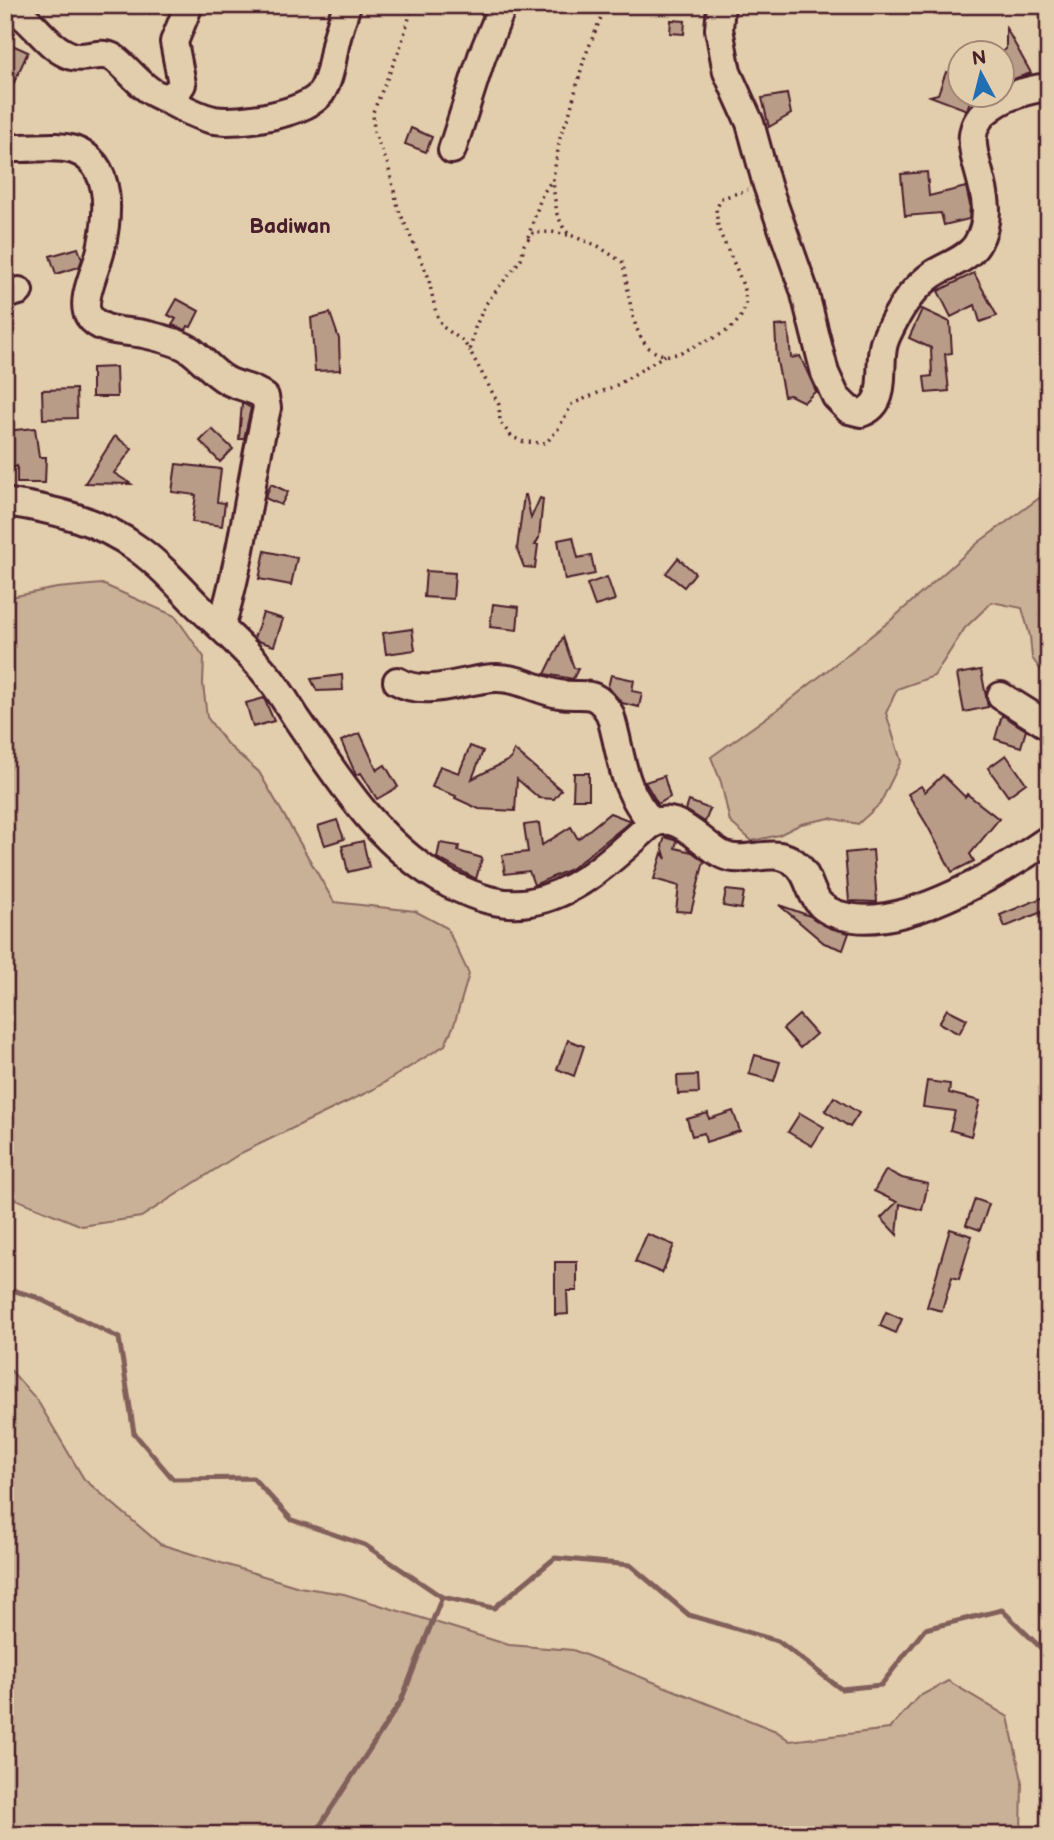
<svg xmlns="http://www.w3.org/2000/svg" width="1054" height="1840" font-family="'Balsamiq Sans',sans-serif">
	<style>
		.green { fill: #c9b197; stroke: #8a6861; stroke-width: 2 }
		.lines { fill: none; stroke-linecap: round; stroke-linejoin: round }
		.stream { stroke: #815f5a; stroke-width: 5 }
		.building { fill: #b89c88; stroke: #4a1f2b; stroke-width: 2 }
		.minor-casing { stroke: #4a1f2b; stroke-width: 32 }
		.path { stroke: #4a1f2b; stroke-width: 3.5; stroke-dasharray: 2 5; stroke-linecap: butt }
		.minor { stroke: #e2cdac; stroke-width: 26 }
		.labels { text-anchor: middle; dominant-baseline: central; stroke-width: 5; stroke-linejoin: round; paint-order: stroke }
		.neighbourhood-label { font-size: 21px; font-weight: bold; fill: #4a1f2b; stroke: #e2cdac }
	</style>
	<rect width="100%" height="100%" fill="#e2cdac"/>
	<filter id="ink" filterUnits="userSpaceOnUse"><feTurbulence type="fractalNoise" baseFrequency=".0143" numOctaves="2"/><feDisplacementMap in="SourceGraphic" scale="14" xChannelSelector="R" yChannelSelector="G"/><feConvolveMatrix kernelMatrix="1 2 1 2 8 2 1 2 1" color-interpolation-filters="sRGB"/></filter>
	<g filter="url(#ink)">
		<g class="green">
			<polygon points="1049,491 1049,681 1032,658 1030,636 1022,608 992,602 965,628 934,676 897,689 886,713 901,761 880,804 858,824 830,818 801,824 779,835 752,841 730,822 721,782 711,757 781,707 891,620 979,542"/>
			<polygon points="102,584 175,616 204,657 203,684 207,717 227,744 259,772 334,902 415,911 447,928 469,974 454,1025 445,1045 372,1090 241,1153 141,1217 82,1226 13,1198 5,1191 5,598 57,588"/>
			<polygon points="5,1364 37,1400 84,1479 160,1544 299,1587 344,1594 509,1645 573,1650 776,1731 790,1741 889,1729 918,1697 948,1681 1008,1717 1022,1780 1021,1835 5,1835"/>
		</g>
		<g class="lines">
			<g class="stream">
				<polyline points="5,1288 36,1297 119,1338 134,1433 173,1479 253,1478 292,1520 365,1545 442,1597 494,1608 555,1558 630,1565 689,1615 778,1641 841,1689 881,1685 925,1629 1002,1610 1049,1656"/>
				<polyline points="314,1835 401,1701 442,1597"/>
			</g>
		</g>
		<g class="building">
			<polygon points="671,20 685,21 684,34 670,33"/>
			<polygon points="1006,28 1031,73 1002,83 1002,52 1006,49"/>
			<polygon points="10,44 28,52 5,102 5,54"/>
			<polygon points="946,72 960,77 960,94 972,94 967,110 930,96 938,94"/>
			<polygon points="787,94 791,114 769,127 762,98"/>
			<polygon points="411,128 432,137 426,152 405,144"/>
			<polygon points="927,172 929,196 966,187 970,205 969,219 944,225 941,213 905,216 901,174"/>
			<polygon points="78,248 82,259 79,267 56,274 50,256"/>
			<polygon points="974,273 997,316 980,322 975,305 951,317 938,291"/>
			<polygon points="177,299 199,311 191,327 188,326 186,330 172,325 176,319 168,315"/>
			<polygon points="922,309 950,322 952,353 945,354 949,391 926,393 924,377 932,376 931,348 909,338"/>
			<polygon points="330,313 339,339 340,370 315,371 311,318"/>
			<polygon points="788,325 791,358 800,356 816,391 804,402 790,395 784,396 777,361 775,326"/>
			<polygon points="116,367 117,397 92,397 92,368"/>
			<polygon points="76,389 77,418 43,419 42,390"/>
			<polygon points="242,403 251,408 244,439 239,439"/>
			<polygon points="35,428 39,457 46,457 45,483 17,483 17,466 5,471 5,431"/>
			<polygon points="212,429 233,449 220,462 200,441"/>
			<polygon points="115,436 132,449 114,473 131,484 85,483"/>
			<polygon points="176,464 221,469 217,502 225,503 222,526 192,522 196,495 172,492"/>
			<polygon points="271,484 288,492 281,505 265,498"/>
			<polygon points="524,495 526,495 531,518 540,498 543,499 539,538 535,545 538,545 535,568 524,567 517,549"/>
			<polygon points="573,537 578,558 591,555 595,574 565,580 558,540"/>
			<polygon points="265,551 297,558 291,585 259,579"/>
			<polygon points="678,558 695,573 684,587 666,573"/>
			<polygon points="426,571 455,573 453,599 424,597"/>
			<polygon points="607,577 615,600 595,606 587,584"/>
			<polygon points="493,604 519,607 517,630 490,627"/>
			<polygon points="263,613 283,619 274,646 258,641 254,638"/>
			<polygon points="412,629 415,650 386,654 383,633"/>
			<polygon points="563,637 574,668 578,669 573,679 545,674"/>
			<polygon points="981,670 988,707 964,712 957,674"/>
			<polygon points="342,675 343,690 317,691 311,679"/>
			<polygon points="611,675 634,680 632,691 642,693 639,707 622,703 608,687"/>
			<polygon points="264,698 274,721 253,727 246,703"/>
			<polygon points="1002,715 1026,730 1021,747 995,739"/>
			<polygon points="360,733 377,770 385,765 398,787 377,799 361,773 356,775 341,741"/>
			<polygon points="470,746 483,751 472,779 511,759 514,750 561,790 554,799 539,798 517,779 515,811 479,809 455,798 456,796 432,787 440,766 459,773"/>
			<polygon points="1006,755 1026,783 1008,796 988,768"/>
			<polygon points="574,773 589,773 589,799 573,799"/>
			<polygon points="943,775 965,797 967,794 999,819 970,854 974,861 952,872 927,825 908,794 921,786 925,792"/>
			<polygon points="664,776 670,797 658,804 645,782"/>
			<polygon points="689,801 710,809 705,822 686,810"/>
			<polygon points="610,813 631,821 571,869 534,885 529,871 505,874 502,855 528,852 524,825 539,823 542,845 571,827 578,839"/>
			<polygon points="337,820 344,839 325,845 318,826"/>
			<polygon points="665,837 677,841 675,848 692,852 704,861 691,912 676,911 679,886 654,879 662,853 666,859 662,846"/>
			<polygon points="363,841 369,867 348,872 342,846"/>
			<polygon points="440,843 459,846 458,851 482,858 476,879 437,858"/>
			<polygon points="873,850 877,902 849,901 845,853"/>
			<polygon points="726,890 744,892 741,909 723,906"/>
			<polygon points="1049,895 1049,909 1005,927 1000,915"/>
			<polygon points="779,905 810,916 830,928 849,933 843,950 824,943"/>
			<polygon points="947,1009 967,1019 959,1034 939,1023"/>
			<polygon points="799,1015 816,1034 800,1048 783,1029"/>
			<polygon points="568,1040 584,1046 574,1076 557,1069"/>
			<polygon points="755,1055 780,1062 774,1081 749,1074"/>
			<polygon points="698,1075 699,1093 678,1094 677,1076"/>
			<polygon points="927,1081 950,1084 949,1093 980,1101 971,1136 950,1130 955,1111 923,1107"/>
			<polygon points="834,1097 859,1113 850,1127 825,1111"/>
			<polygon points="733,1111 740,1131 706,1142 704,1133 692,1136 687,1119 708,1113 709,1119"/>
			<polygon points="800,1113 824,1127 812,1146 788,1132"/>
			<polygon points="886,1170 902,1178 928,1184 922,1210 900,1204 897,1235 881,1218 897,1202 874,1191"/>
			<polygon points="975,1199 989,1204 980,1230 966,1225"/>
			<polygon points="950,1229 972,1236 959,1279 952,1277 942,1311 927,1307"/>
			<polygon points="647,1234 674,1245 662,1273 635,1262"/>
			<polygon points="555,1262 577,1262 577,1291 567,1291 568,1314 555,1315"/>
			<polygon points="886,1312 902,1319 896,1333 880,1326"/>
		</g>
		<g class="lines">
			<defs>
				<g id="minor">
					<path d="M8,5C32,17 46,48 72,56C86,60 101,50 114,58C132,70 162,119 182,84L174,42L189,5"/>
					<path d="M721,5L719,29L727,72L750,123L767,185L804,290L825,373L836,397L849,410L861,413C890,404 877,366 884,343C886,336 890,329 893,323C903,303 915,287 933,274C947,265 968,259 977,244C1009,189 941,140 993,106C1009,95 1030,89 1049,87"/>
					<path d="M160,96C177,105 195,116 214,120C239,124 306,114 321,93C331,78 332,58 336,41C339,29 343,17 347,5"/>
					<path d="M5,147C28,151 53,143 74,150C114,164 108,217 101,249C98,266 79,301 89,316C101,334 130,330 148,335C161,338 178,342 189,349C202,358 212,372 226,380C238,387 255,388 265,397L267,408C250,481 243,556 221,627"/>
					<polyline points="452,150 482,56 503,5"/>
					<polyline points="5,295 19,291"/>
					<path d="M5,502C53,509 99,520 138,549C160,565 178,585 196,604C220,627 246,649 267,675C279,689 287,704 297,719C340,781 380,847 449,884C475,897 501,907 530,902C578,894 614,857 649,826C676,807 701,844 723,855C744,865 770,848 791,860C820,878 799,911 854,918C911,926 1003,871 1049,839"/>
					<path d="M397,681C427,699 465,678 497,678C520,678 537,690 559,694C584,698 594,687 610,714C623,757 620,787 653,823"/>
					<polyline points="1001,696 1049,726"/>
				</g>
			</defs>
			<use href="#minor" class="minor-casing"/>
			<g class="path">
				<polyline points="413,5 400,48 373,112 374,132 388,165 398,208 428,276 436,313 443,327 463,341 470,351"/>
				<path d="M606,5L584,59L569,115L561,133L553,178L554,193L557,214L564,229L570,235L598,246L622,262C631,288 628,350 665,355C678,357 695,345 706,341C722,335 741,325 745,306C749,286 726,250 719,230C717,223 717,216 716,209L722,198L748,190"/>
				<polyline points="568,235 552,232 533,233 524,245 521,259 485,305 475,328 470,351 499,405 500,422 512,437 524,442 546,443 558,429 572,404 619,384 665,355"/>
				<polyline points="528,237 542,195 552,180"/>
			</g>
			<use href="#minor" class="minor"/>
		</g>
	</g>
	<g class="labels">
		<g class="neighbourhood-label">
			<text x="290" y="226">Badiwan</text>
		</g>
	</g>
	<rect width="1054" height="1840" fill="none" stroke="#e2cdac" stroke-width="28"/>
	<rect x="14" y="14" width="1026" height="1812" fill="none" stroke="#4a1f2b" stroke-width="2.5" filter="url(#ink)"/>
	<g transform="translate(981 74) rotate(353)"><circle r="33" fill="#e2cdac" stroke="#a58778" stroke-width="2"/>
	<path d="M0-5L12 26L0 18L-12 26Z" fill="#1f6fb2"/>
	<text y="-10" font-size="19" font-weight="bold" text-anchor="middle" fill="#4a1f2b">N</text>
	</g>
</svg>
